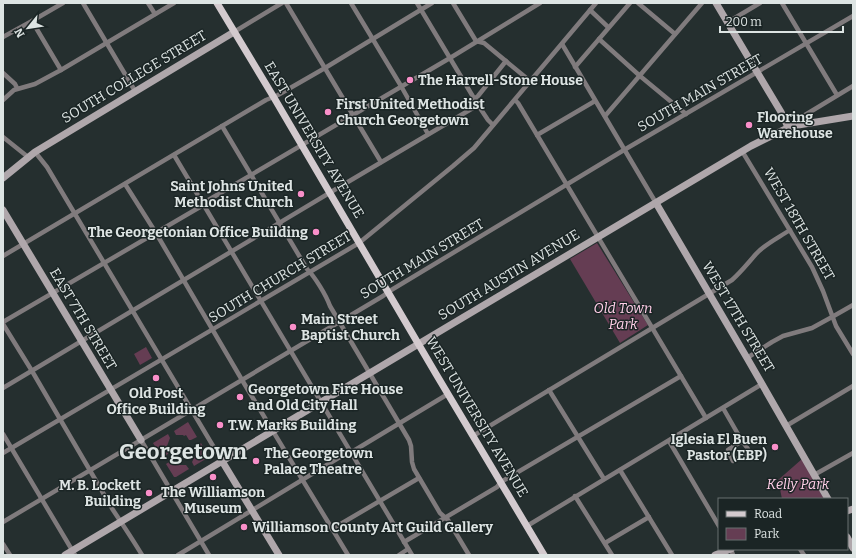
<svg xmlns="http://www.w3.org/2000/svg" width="856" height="558" font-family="Bitter,serif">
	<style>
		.green { fill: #653d53 }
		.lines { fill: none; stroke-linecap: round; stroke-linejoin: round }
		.street { stroke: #807b7d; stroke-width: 4.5 }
		.secondary { stroke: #afa7ab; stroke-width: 7 }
		.primary { stroke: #d3cace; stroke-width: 7 }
		.poi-dot { fill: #f98fc9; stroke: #1b2525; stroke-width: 1.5 }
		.labels { text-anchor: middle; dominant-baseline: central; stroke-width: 3; stroke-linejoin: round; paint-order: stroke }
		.street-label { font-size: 14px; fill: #dde4e3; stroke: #1b2525 }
		.poi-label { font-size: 14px; font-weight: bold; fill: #dde4e3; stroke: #1b2525; text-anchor: start }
		.park-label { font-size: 14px; font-style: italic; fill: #ffcee7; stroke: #1b2525 }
		.town-label { font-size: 22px; font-weight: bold; fill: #dde4e3; stroke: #1b2525 }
	</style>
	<rect width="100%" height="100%" fill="#252f2f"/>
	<g class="green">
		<polygon points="597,243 648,325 620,343 570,259"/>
		<polygon points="146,347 152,358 140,365 134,354"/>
		<polygon points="188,422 197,437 191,440 189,440 186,435 184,436 183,435 176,435 174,431"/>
		<polygon points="168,434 170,438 167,446 169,450 168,454 162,458 153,443"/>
		<polygon points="201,443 209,457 194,466 192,462 195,456 195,446"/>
		<polygon points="802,459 824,499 782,499 779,484 777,481"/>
		<polygon points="172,460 174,460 176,465 186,465 189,469 176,477 174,477 166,464"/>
	</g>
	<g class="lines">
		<g class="street">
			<polyline points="83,3 135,91"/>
			<polyline points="148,3 155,14"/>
			<polyline points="286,3 381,162"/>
			<polyline points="351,3 401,86 428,134"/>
			<polyline points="417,3 478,105 488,120 493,125"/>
			<polyline points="453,3 476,41 484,43 530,81"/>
			<polyline points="638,3 675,34"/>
			<polyline points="782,3 837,95"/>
			<polyline points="590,10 608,27"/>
			<polyline points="32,21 61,70"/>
			<polyline points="728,22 760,3"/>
			<polyline points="234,32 282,3"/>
			<polyline points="3,37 32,21 63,3"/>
			<polyline points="599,39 640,76 686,114"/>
			<polyline points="562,44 656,203"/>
			<polyline points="575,67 630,3"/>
			<polyline points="3,73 15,84 17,88"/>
			<polyline points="474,99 478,96 506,61"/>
			<polyline points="3,100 14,90 35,84 61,70 174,3"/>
			<polyline points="515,100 518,103 706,418"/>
			<polyline points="605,116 702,3"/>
			<polyline points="796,125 805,115 853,86"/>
			<path d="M222,126L307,269C315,277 326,295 330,306L409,440L411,446L412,462L414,469L440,513L448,520L469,555"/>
			<polyline points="537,135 595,101"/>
			<polyline points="3,137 28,157"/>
			<polyline points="742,151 812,267 823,291 836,326 853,354"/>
			<polyline points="35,152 47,167 222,461"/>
			<polyline points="174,155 412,555"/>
			<polyline points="125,184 156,233 242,380 348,555"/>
			<polyline points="3,256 266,100 278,95 325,68 432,3"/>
			<polyline points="3,322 200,207 205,202 450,58 540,3"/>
			<path d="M3,324L32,371L113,510C123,525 133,540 142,555"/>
			<polyline points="747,358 772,342 783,336 812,328 832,317 853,305"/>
			<polyline points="3,388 336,189 478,105"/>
			<polyline points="549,390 604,479"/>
			<polyline points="723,408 742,441 748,449 748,453 733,461 728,451 728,450 742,441"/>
			<polyline points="786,426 853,386"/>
			<polyline points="3,434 75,555"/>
			<path d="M473,436L732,280C741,272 748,263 756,254C765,244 778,238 790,230"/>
			<polyline points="141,440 209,555"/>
			<polyline points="669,441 719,526"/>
			<polyline points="3,453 359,243 453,166 474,148 596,3"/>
			<polyline points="620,470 672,555"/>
			<polyline points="814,475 853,453"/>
			<polyline points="575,496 612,555"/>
			<polyline points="3,522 383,296 388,292 624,150 853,16"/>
			<polyline points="527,526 762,384"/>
			<polyline points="332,529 419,478"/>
			<polyline points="404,542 497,487 501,482 681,376"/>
			<polyline points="605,543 649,517"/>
			<polyline points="3,544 10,555"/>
			<polyline points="731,549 733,555"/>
			<polyline points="800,549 804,555"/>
			<polyline points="178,555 345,454 355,450 448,394"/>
			<polyline points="399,555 408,549"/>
		</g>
		<g class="secondary">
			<polyline points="716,3 757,72 781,112 788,127"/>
			<polyline points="3,178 35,152 234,32"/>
			<polyline points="656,203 747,358 828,499"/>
			<polyline points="3,210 141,440"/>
			<polyline points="222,461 279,555"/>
			<polyline points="847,511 853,509"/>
			<polyline points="847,537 853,548"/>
			<polyline points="65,555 452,324 751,146 767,138 792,126 853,116"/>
			<polyline points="715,555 731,549"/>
		</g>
		<polyline class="primary" points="217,3 273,96 436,374 544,555"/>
	</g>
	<g class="poi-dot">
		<circle cx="410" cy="80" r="4"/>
		<circle cx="328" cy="112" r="4"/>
		<circle cx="749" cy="125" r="4"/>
		<circle cx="301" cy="194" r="4"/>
		<circle cx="316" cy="232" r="4"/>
		<circle cx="293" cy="327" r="4"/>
		<circle cx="156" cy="378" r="4"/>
		<circle cx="240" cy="397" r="4"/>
		<circle cx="220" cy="425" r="4"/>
		<circle cx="775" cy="447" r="4"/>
		<circle cx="256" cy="461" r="4"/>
		<circle cx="213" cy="477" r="4"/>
		<circle cx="149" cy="493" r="4"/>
		<circle cx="244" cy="527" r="4"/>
	</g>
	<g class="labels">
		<g class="street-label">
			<text transform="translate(134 77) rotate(-31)">SOUTH COLLEGE STREET</text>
			<text transform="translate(700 93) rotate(-30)">SOUTH MAIN STREET</text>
			<text transform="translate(314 140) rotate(59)">EAST UNIVERSITY AVENUE</text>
			<text transform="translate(799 224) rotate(60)">WEST 18TH STREET</text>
			<text transform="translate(422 259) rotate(-31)">SOUTH MAIN STREET</text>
			<text transform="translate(509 275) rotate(-31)">SOUTH AUSTIN AVENUE</text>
			<text transform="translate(280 277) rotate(-31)">SOUTH CHURCH STREET</text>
			<text transform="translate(738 317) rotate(59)">WEST 17TH STREET</text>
			<text transform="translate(83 319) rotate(59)">EAST 7TH STREET</text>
			<text transform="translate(477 417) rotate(59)">WEST UNIVERSITY AVENUE</text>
		</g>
		<g class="poi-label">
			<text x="418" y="80">The Harrell-Stone House</text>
			<text x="336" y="104">First United Methodist<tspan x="336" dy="16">Church Georgetown</tspan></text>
			<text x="757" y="117">Flooring<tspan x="757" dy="16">Warehouse</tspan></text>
			<text x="293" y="186" text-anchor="end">Saint Johns United<tspan x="293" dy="16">Methodist Church</tspan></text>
			<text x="308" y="232" text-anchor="end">The Georgetonian Office Building</text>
			<text x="301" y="319">Main Street<tspan x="301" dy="16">Baptist Church</tspan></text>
			<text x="248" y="389">Georgetown Fire House<tspan x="248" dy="16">and Old City Hall</tspan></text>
			<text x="156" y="393" text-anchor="middle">Old Post<tspan x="156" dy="16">Office Building</tspan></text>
			<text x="228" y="425">T.W. Marks Building</text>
			<text x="767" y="439" text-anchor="end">Iglesia El Buen<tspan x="767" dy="16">Pastor (EBP)</tspan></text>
			<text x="264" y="453">The Georgetown<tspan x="264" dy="16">Palace Theatre</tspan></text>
			<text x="141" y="485" text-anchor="end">M. B. Lockett<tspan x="141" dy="16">Building</tspan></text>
			<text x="213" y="492" text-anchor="middle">The Williamson<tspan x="213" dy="16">Museum</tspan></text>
			<text x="252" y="527">Williamson County Art Guild Gallery</text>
		</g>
		<g class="park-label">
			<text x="623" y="308">Old Town<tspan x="623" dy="16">Park</tspan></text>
			<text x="798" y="484">Kelly Park</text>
		</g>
		<g class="town-label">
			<text x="183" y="451">Georgetown</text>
		</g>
	</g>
	<rect width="856" height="558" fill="none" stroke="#dde4e3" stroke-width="8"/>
	<rect x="718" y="498" width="130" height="52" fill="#1b2525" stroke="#697171"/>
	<rect x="726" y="511" width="20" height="6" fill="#d3cace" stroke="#697171"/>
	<text x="754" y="518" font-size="12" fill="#dde4e3">Road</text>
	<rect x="726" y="528" width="20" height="12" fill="#653d53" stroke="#697171"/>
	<text x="754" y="538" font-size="12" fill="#dde4e3">Park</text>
	<g transform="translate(28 28) rotate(240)" stroke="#1b2525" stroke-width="3" paint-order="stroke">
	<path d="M0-3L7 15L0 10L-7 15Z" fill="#dde4e3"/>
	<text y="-6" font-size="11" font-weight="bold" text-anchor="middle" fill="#dde4e3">N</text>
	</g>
	<path d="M720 26v6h123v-6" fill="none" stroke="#dde4e3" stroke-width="2"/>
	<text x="726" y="26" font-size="12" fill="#dde4e3" stroke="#1b2525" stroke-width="3" paint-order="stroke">200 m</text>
</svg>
